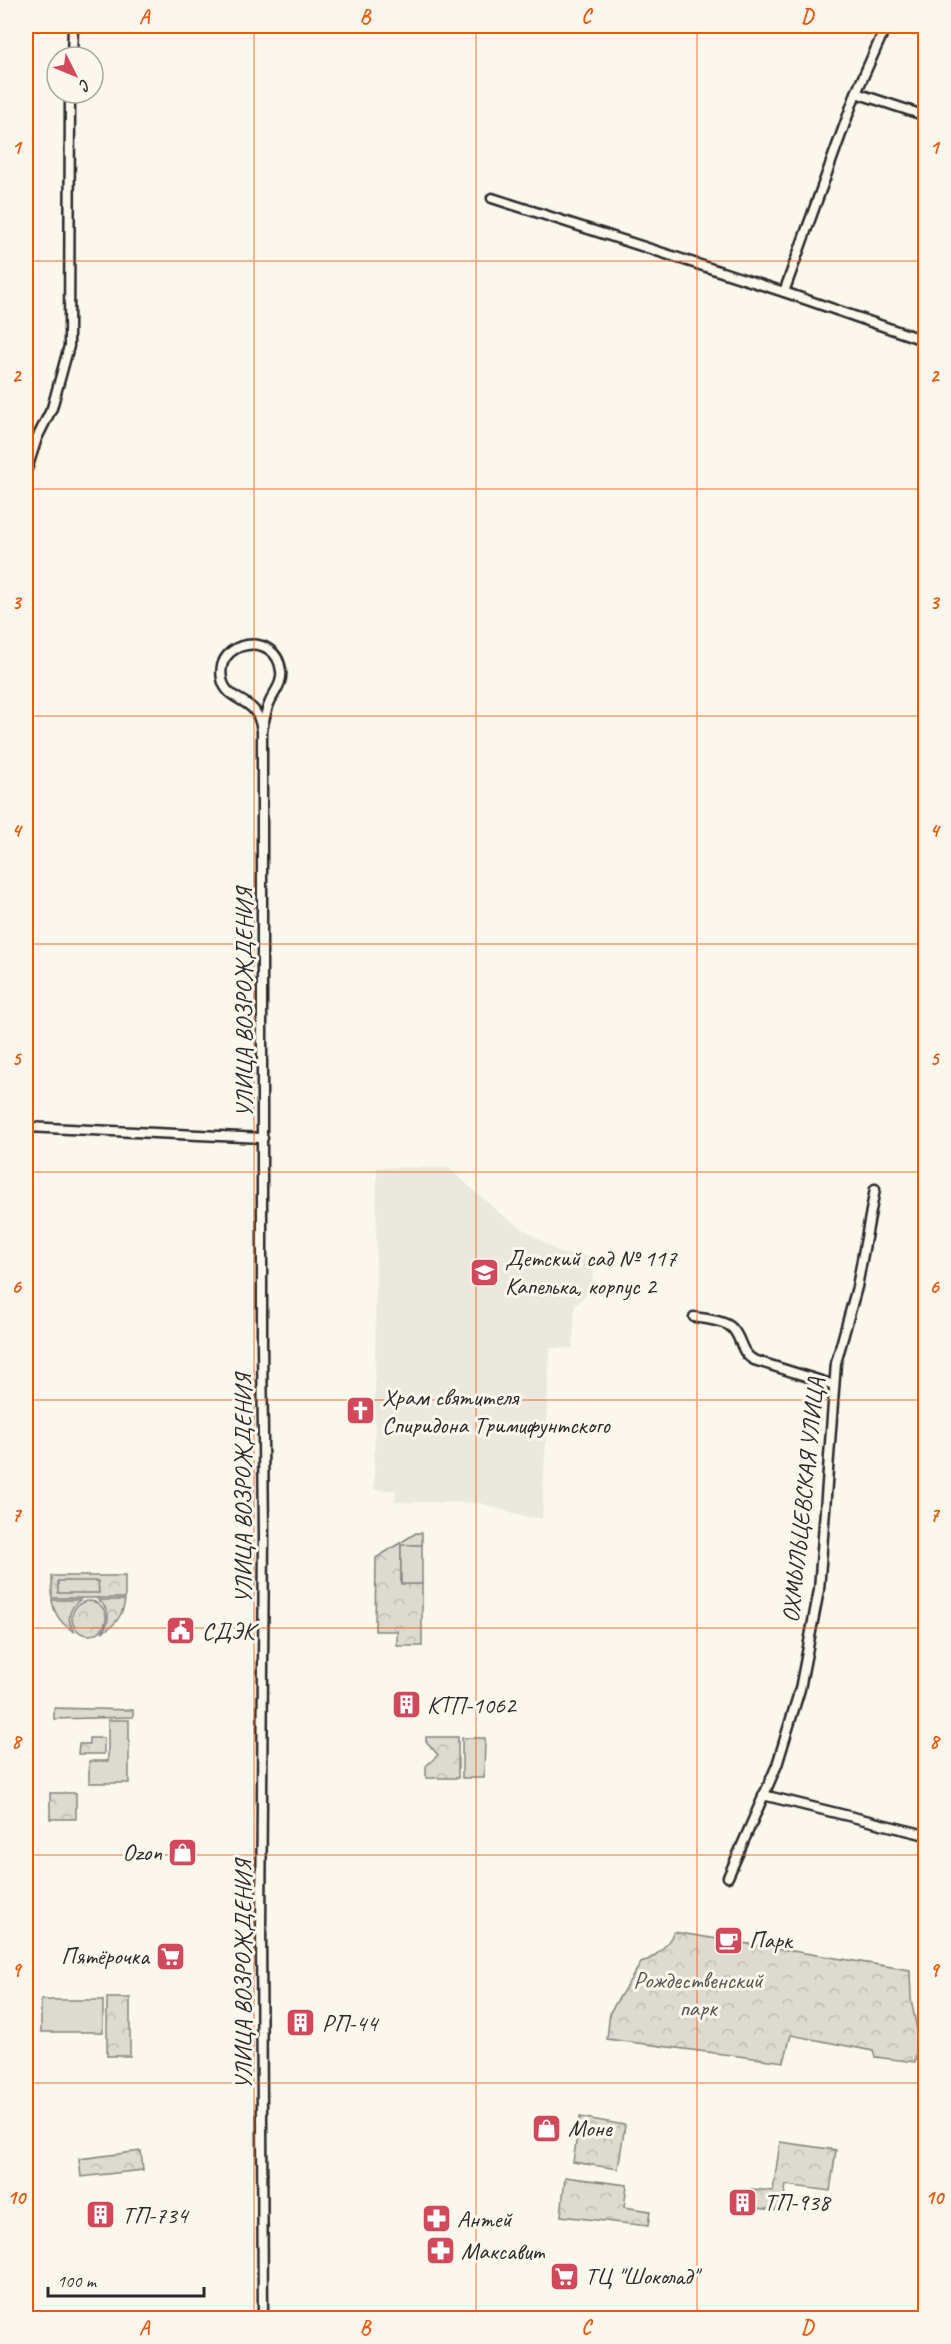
<svg xmlns="http://www.w3.org/2000/svg" width="951" height="2344" font-family="Caveat,sans-serif">
	<style>
		.built { fill: #ebe8de }
		.forest { fill: url(#forest-crowns); stroke: #84827e; stroke-width: 1.5 }
		.pitch { fill: #dddad0; stroke: #84827e; stroke-width: 1.5 }
		.lines { fill: none; stroke-linecap: round; stroke-linejoin: round }
		.minor-casing { stroke: #2b2b2b; stroke-width: 13 }
		.minor { stroke: #fbf7ec; stroke-width: 8 }
		.grid { fill: none; stroke: #e8590c; stroke-width: 1.5; stroke-opacity: 0.55 }
		.labels { text-anchor: middle; dominant-baseline: central; stroke-width: 6; stroke-linejoin: round; paint-order: stroke }
		.street-label { font-size: 24px; fill: #2b2b2b; stroke: #fbf7ec }
		.poi-label { font-size: 24px; fill: #2b2b2b; stroke: #fbf7ec; text-anchor: start }
		.park-label { font-size: 24px; fill: #585754; stroke: #fbf7ec }
		.neatline { fill: none; stroke: #e8590c; stroke-width: 2 }
		.grid-label { font-size: 20px; text-anchor: middle; font-weight: bold; fill: #e8590c }
	</style>
	<defs>
		<pattern id="forest-crowns" width="20" height="18" patternUnits="userSpaceOnUse" patternTransform="scale(1.5)"><rect width="20" height="18" fill="#dddad0"/><path d="M2 6a3 3 0 1 1 6 0M12 15a3 3 0 1 1 6 0" fill="none" stroke="#bebbb3"/></pattern>
	</defs>
	<rect width="100%" height="100%" fill="#fbf7ec"/>
	<filter id="ink" filterUnits="userSpaceOnUse"><feTurbulence type="fractalNoise" baseFrequency=".0167" numOctaves="2"/><feDisplacementMap in="SourceGraphic" scale="12" xChannelSelector="R" yChannelSelector="G"/><feConvolveMatrix kernelMatrix="1 2 1 2 8 2 1 2 1" color-interpolation-filters="sRGB"/></filter>
	<g filter="url(#ink)">
		<polygon class="built" points="377,1167 449,1168 499,1213 560,1253 594,1257 592,1288 575,1306 573,1348 550,1348 542,1518 525,1517 480,1503 395,1502 396,1490 374,1490"/>
		<g class="forest">
			<polygon points="416,1533 422,1533 422,1545 401,1546 401,1583 422,1584 422,1646 397,1646 397,1631 375,1631 376,1558"/>
			<rect x="52" y="1576" width="73" height="22"/>
			<path d="M52,1600H80C68,1609 66,1621 75,1632C62,1625 54,1615 52,1600Z"/>
			<path d="M98,1600H125C123,1615 115,1626 102,1632C111,1621 110,1609 98,1600Z"/>
			<circle cx="89" cy="1618" r="17"/>
			<polygon points="54,1708 133,1710 133,1717 54,1719"/>
			<polygon points="426,1737 458,1737 458,1778 426,1778 426,1766 438,1755 426,1741"/>
			<polygon points="89,1738 104,1738 104,1754 78,1754 79,1744 89,1744"/>
			<rect x="50" y="1793" width="26" height="26"/>
			<path d="M674,1932L910,1970L911,1999L918,2035L915,2062L875,2057L873,2051L791,2035L784,2062L607,2039L610,2012L641,1963C655,1958 667,1946 674,1932Z"/>
			<rect x="107" y="1998" width="23" height="58"/>
			<polygon points="580,2117 625,2125 618,2169 573,2162"/>
			<polygon points="780,2142 836,2150 830,2191 786,2185 782,2211 749,2207 751,2189 773,2191"/>
			<polygon points="141,2151 143,2170 81,2177 79,2159"/>
			<polygon points="565,2177 627,2185 624,2207 650,2211 648,2226 561,2216"/>
		</g>
		<g class="pitch">
			<rect x="401" y="1545" width="21" height="39"/>
			<polygon points="58,1581 98,1581 99,1593 58,1593"/>
			<polygon points="108,1720 129,1720 129,1783 89,1783 89,1761 108,1761"/>
			<polygon points="462,1738 485,1738 484,1778 462,1778"/>
			<rect x="41" y="2000" width="62" height="32"/>
		</g>
		<g class="lines">
			<defs>
				<g id="minor">
					<polyline points="72,57 73,26"/>
					<polyline points="856,93 886,26"/>
					<polyline points="492,198 784,292 926,341"/>
					<polyline points="784,292 856,93 926,116"/>
					<polyline points="26,472 37,438 52,408 69,346 70,93"/>
					<path d="M262,731C261,724 259,716 254,710C244,698 226,698 222,679C214,640 277,630 281,671C283,684 273,693 269,704C265,713 264,722 262,731V1342L264,1535L261,1925L263,2318"/>
					<polyline points="26,1127 263,1138"/>
					<path d="M694,1317C704,1319 724,1320 732,1328C742,1338 740,1353 754,1360L834,1385"/>
					<polyline points="763,1795 926,1835"/>
					<polyline points="728,1877 777,1765 800,1689 819,1590 836,1363 857,1287 875,1189"/>
				</g>
			</defs>
			<use href="#minor" class="minor-casing"/>
			<use href="#minor" class="minor"/>
		</g>
	</g>
	<path class="grid" d="M254,26V2318M476,26V2318M697,26V2318M26,261H926M26,489H926M26,716H926M26,944H926M26,1172H926M26,1400H926M26,1628H926M26,1855H926M26,2083H926"/>
	<defs>
		<symbol id="school-square" viewBox="-11 -11 22 22"><rect x="-9" y="-9" width="18" height="18" rx="4" fill="#d1495b" stroke="#fbf7ec"/><path d="M0-5L7-2L0 1L-7-2ZM-4 1L0 2.5L4 1V4Q0 6-4 4Z" fill="#fff"/></symbol>
		<symbol id="church-square" viewBox="-11 -11 22 22"><rect x="-9" y="-9" width="18" height="18" rx="4" fill="#d1495b" stroke="#fbf7ec"/><path d="M-1.2-6h2.4v3.5h3.3v2.4h-3.3V6h-2.4V-.1h-3.3v-2.4h3.3Z" fill="#fff"/></symbol>
		<symbol id="civic-square" viewBox="-11 -11 22 22"><rect x="-9" y="-9" width="18" height="18" rx="4" fill="#d1495b" stroke="#fbf7ec"/><path d="M-.6-6.5H3V-4.5H.6V-3L4-1V1h2V6H-6V1h2V-1L-.6-3ZM-1.2 2.5V6h2.4V2.5Z" fill="#fff"/></symbol>
		<symbol id="building-square" viewBox="-11 -11 22 22"><rect x="-9" y="-9" width="18" height="18" rx="4" fill="#d1495b" stroke="#fbf7ec"/><path d="M-4-6H4V6H1V3H-1V6H-4ZM-2.5-4.3h1.7v1.8h-1.7ZM.8-4.3h1.7v1.8H.8ZM-2.5-1h1.7V.8h-1.7ZM.8-1h1.7V.8H.8Z" fill="#fff"/></symbol>
		<symbol id="shop-square" viewBox="-11 -11 22 22"><rect x="-9" y="-9" width="18" height="18" rx="4" fill="#d1495b" stroke="#fbf7ec"/><path d="M-5-2.5h2.3a2.7 3.5 0 0 1 5.4 0H5L5.5 6h-11ZM-1.5-2.5h3a1.5 2.3 0 0 0-3 0Z" fill="#fff"/></symbol>
		<symbol id="cafe-square" viewBox="-11 -11 22 22"><rect x="-9" y="-9" width="18" height="18" rx="4" fill="#d1495b" stroke="#fbf7ec"/><path d="M-5.5-4.5H6V0H3Q3 3.5 0 3.5H-2.5Q-5.5 3.5-5.5 0ZM3-3.2v2h1.7v-2ZM-6 4.5H4V6H-6Z" fill="#fff"/></symbol>
		<symbol id="supermarket-square" viewBox="-11 -11 22 22"><rect x="-9" y="-9" width="18" height="18" rx="4" fill="#d1495b" stroke="#fbf7ec"/><path d="M-6-5.5h2.5l.6 2H6L4.5 2H-2.5L-4.4-4H-6ZM-1.5 3.2a1.3 1.3 0 1 0 .1 0ZM3 3.2a1.3 1.3 0 1 0 .1 0Z" fill="#fff"/></symbol>
		<symbol id="pharmacy-square" viewBox="-11 -11 22 22"><rect x="-9" y="-9" width="18" height="18" rx="4" fill="#d1495b" stroke="#fbf7ec"/><path d="M-2-6h4v4h4v4h-4v4h-4v-4h-4v-4h4Z" fill="#fff"/></symbol>
	</defs>
	<g fill-rule="evenodd">
		<use href="#school-square" x="468" y="1256" width="33" height="33"/>
		<use href="#church-square" x="344" y="1394" width="33" height="33"/>
		<use href="#civic-square" x="164" y="1614" width="33" height="33"/>
		<use href="#building-square" x="390" y="1688" width="33" height="33"/>
		<use href="#shop-square" x="166" y="1836" width="33" height="33"/>
		<use href="#cafe-square" x="712" y="1924" width="33" height="33"/>
		<use href="#supermarket-square" x="154" y="1940" width="33" height="33"/>
		<use href="#building-square" x="284" y="2006" width="33" height="33"/>
		<use href="#shop-square" x="530" y="2112" width="33" height="33"/>
		<use href="#building-square" x="726" y="2186" width="33" height="33"/>
		<use href="#building-square" x="84" y="2198" width="33" height="33"/>
		<use href="#pharmacy-square" x="420" y="2202" width="33" height="33"/>
		<use href="#pharmacy-square" x="424" y="2234" width="33" height="33"/>
		<use href="#supermarket-square" x="548" y="2260" width="33" height="33"/>
	</g>
	<g class="labels">
		<g class="street-label">
			<text transform="translate(244 1003) rotate(-90)">УЛИЦА ВОЗРОЖДЕНИЯ</text>
			<text transform="translate(243 1489) rotate(-90)">УЛИЦА ВОЗРОЖДЕНИЯ</text>
			<text transform="translate(803 1500) rotate(-84)">ОХМЫЛЬЦЕВСКАЯ УЛИЦА</text>
			<text transform="translate(243 1975) rotate(-90)">УЛИЦА ВОЗРОЖДЕНИЯ</text>
		</g>
		<g class="poi-label">
			<text x="505" y="1258">Детский сад № 117<tspan x="505" dy="28">Капелька, корпус 2</tspan></text>
			<text x="382" y="1397">Храм святителя<tspan x="382" dy="28">Спиридона Тримифунтского</tspan></text>
			<text x="202" y="1631">СДЭК</text>
			<text x="427" y="1705">КТП-1062</text>
			<text x="162" y="1852" text-anchor="end">Ozon</text>
			<text x="749" y="1940">Парк</text>
			<text x="149" y="1956" text-anchor="end">Пятёрочка</text>
			<text x="322" y="2023">РП-44</text>
			<text x="568" y="2128">Моне</text>
			<text x="764" y="2202">ТП-938</text>
			<text x="122" y="2215">ТП-734</text>
			<text x="457" y="2219">Антей</text>
			<text x="461" y="2251">Максавит</text>
			<text x="585" y="2276">ТЦ "Шоколад"</text>
		</g>
		<g class="park-label">
			<text x="698" y="1980">Рождественский<tspan x="698" dy="28">парк</tspan></text>
		</g>
	</g>
	<rect width="951" height="2344" fill="none" stroke="#fbf7ec" stroke-width="66"/>
	<g transform="translate(75 75) rotate(133)"><circle r="28" fill="#fbf7ec" stroke="#a8a59f" stroke-width="1.5"/>
	<path d="M0-4.5L10 22L0 15L-10 22Z" fill="#d1495b"/>
	<text y="-9" font-size="16" font-weight="bold" text-anchor="middle" fill="#2b2b2b">С</text>
	</g>
	<path d="M48 2287v9h156v-9" fill="none" stroke="#2b2b2b" stroke-width="3"/>
	<text x="57" y="2287" font-size="18" fill="#2b2b2b" stroke="#fbf7ec" stroke-width="4.5" paint-order="stroke">100 m</text>
	<rect x="33" y="33" width="885" height="2278" class="neatline"/>
	<g class="grid-label">
		<text x="144" y="23">A</text>
		<text x="365" y="23">B</text>
		<text x="586" y="23">C</text>
		<text x="807" y="23">D</text>
		<text x="16" y="154">1</text>
		<text x="934" y="154">1</text>
		<text x="16" y="382">2</text>
		<text x="934" y="382">2</text>
		<text x="16" y="609">3</text>
		<text x="934" y="609">3</text>
		<text x="16" y="837">4</text>
		<text x="934" y="837">4</text>
		<text x="16" y="1065">5</text>
		<text x="934" y="1065">5</text>
		<text x="16" y="1293">6</text>
		<text x="934" y="1293">6</text>
		<text x="16" y="1521">7</text>
		<text x="934" y="1521">7</text>
		<text x="16" y="1748">8</text>
		<text x="934" y="1748">8</text>
		<text x="16" y="1976">9</text>
		<text x="934" y="1976">9</text>
		<text x="16" y="2204">10</text>
		<text x="934" y="2204">10</text>
		<text x="144" y="2334">A</text>
		<text x="365" y="2334">B</text>
		<text x="586" y="2334">C</text>
		<text x="807" y="2334">D</text>
	</g>
</svg>
